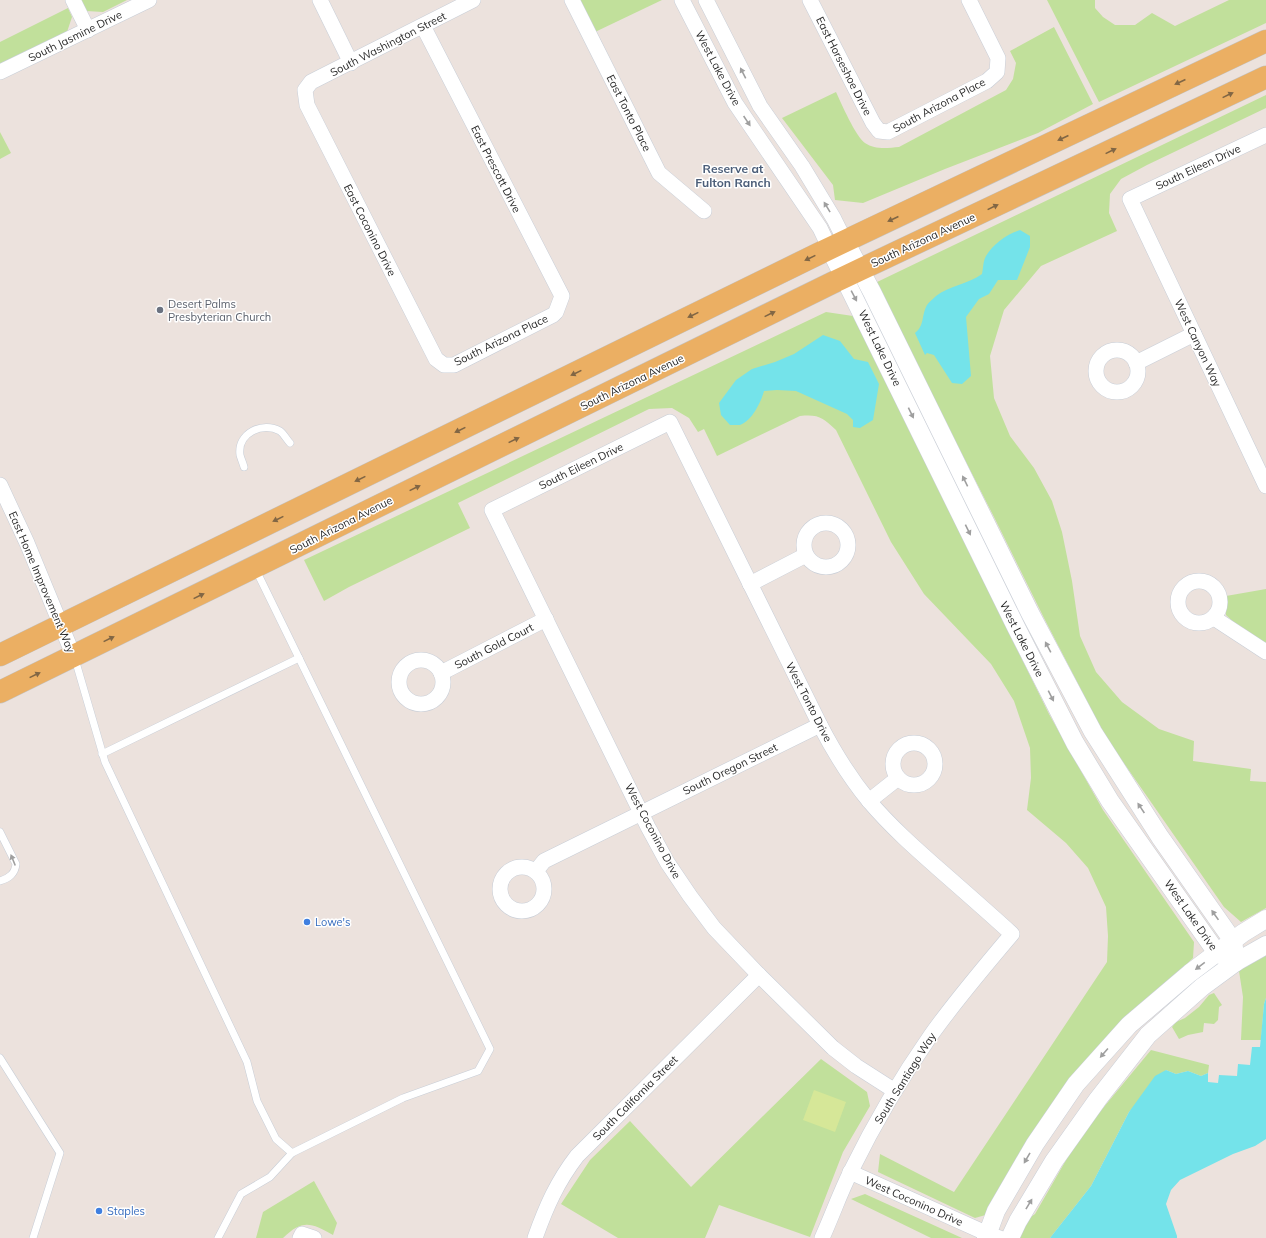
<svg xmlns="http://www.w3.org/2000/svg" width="1266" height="1238" font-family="Mulish,sans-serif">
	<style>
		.green { fill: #c1e09b }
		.pitch { fill: #d6e798 }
		.water { fill: #74e3ea }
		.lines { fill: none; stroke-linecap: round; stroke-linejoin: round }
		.service-casing { stroke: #c8ced7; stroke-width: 8 }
		.minor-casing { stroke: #c8ced7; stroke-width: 16 }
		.tertiary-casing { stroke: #c8ced7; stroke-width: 19 }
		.primary-casing { stroke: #c3c3c3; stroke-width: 23 }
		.service { stroke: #fff; stroke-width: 7 }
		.minor { stroke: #fff; stroke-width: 15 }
		.tertiary { stroke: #fff; stroke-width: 18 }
		.primary { stroke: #ebaf63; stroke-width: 22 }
		.oneway { fill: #9f9f9f }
		.oneway2 { fill: #816644 }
		.worship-dot { fill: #6b7280; stroke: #fff; stroke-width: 1.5 }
		.shop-dot { fill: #3f7fe0; stroke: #fff; stroke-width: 1.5 }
		.labels { text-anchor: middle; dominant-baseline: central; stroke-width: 3; stroke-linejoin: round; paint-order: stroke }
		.street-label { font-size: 11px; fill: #2a2a2a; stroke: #fff }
		.worship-label { font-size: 11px; fill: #5b616d; stroke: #fff; text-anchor: start }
		.shop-label { font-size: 11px; fill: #366cbe; stroke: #fff; text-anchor: start }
		.neighbourhood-label { font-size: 12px; font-weight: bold; fill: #4c5e79; stroke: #fff }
	</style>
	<rect width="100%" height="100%" fill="#ece2dd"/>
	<g class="green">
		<polygon points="81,0 127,0 103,12 86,11"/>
		<polygon points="580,0 662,0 595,32"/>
		<polygon points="1047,0 1095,0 1095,8 1103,17 1115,25 1135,25 1152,13 1175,26 1229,0 1266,0 1266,23 1099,102"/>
		<polygon points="68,8 72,17 67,32 0,66 0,42"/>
		<path d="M1054,27L1093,104L1038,133L945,169L863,203L835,200L833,185L782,118L836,92C841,103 856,137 865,143C875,150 888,148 899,147L1006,90L1013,79L1016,63L1010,51Z"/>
		<polygon points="1266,95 1266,108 1147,165 1121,179 1110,194 1109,213 1117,231 1041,266 1004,310 990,356 994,398 1010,436 1034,468 1052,501 1062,532 1072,581 1080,636 1096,672 1122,702 1159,729 1194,741 1193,761 1251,769 1250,781 1266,782 1266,908 1241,922 1224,907 1105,736 1044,618 994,517 875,283"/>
		<polygon points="0,132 11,153 0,159"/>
		<path d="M826,312L853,316L1049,714L1103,810L1194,942L1193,958L1111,1038L989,1214L975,1218L878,1172L880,1154L954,1192L1107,962L1108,936L1106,907L1088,868L1066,843L1027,810L1031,778L1030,748L1014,701L991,664L924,594L891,542L836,430C823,418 819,414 800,416L717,456L704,429L698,432L689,418L672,408L649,409L458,503L470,528L349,587L324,601L304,560Z"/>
		<polygon points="1266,589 1266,642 1263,643 1243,631 1226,615 1226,596"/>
		<polygon points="1266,952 1266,998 1264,1004 1261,1040 1241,1040 1243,997 1239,971"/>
		<polygon points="1214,993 1222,1005 1219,1007 1218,1020 1214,1024 1204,1023 1203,1032 1188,1035 1179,1039 1172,1027 1176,1022 1185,1018 1199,1007 1209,995"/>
		<polygon points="1151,1050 1209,1065 1208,1073 1201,1076 1188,1071 1176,1074 1166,1070 1129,1112 1091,1186 1050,1238 1018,1238 1025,1221 1035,1214 1069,1155 1089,1125"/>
		<polygon points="821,1059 867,1092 870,1106 843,1152 810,1237 719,1205 705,1238 618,1238 561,1204 590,1160 630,1121 691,1187"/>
		<path d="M314,1181L337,1223L333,1235C311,1223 303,1219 283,1238H256L263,1212Z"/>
		<polygon points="865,1194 962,1238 931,1238 851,1199"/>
	</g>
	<polygon class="pitch" points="814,1090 846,1102 835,1132 803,1120"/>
	<g class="water">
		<path d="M1020,230L1030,236V247L1017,280H998L989,294L979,299L966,317L971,376L962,384L952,383L934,355L927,353L925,355L915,333C925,325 921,316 927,305C929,302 933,299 936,296C949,286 968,284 982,274C983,270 983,263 985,258C991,245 1007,234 1020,230Z"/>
		<path d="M823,335L840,341L854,359L868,362L879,384L873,420L860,428L853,427V420L847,414L796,391L777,390L764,391C761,402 752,421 740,425C737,425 733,425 730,425L721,415L719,403L736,380L752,369L775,362L794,354Z"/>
		<polygon points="1266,998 1266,1139 1255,1146 1233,1154 1180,1180 1171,1190 1166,1204 1177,1236 1177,1238 1050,1238 1091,1186 1129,1112 1155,1076 1166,1070 1176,1074 1188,1071 1201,1076 1208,1073 1208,1082 1218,1083 1219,1075 1237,1076 1238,1064 1250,1065 1252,1047 1260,1047 1264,1004"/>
	</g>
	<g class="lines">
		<defs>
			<g id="service">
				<path d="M244,467C243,463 241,459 240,455C237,433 263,421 280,431C284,434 287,440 290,443"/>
				<polyline points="75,659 105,762 247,1062 257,1101 276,1139 292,1153"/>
				<polyline points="102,754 299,658"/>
				<path d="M0,832L16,864C15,874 9,878 0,881"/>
				<polyline points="0,1058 60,1153 33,1238"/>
				<polyline points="218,1238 241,1194 270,1177 292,1153 403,1098 478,1071 490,1049 256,570"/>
			</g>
			<g id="minor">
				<polyline points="73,0 88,30"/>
				<polyline points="320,0 351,63"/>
				<polyline points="572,0 659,173 704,211"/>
				<polyline points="682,0 735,103 820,228 830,249"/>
				<polyline points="706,0 760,106 802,166 834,219 845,241"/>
				<polyline points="810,0 873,123 879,131 888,132 987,81 997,72 998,58 969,0"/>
				<polyline points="423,26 562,296 556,312 553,315 454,365 444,365 436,359 307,105 305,90 311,82 473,0"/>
				<polyline points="0,72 149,0"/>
				<polyline points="1266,135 1130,199 1266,486"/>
				<circle cx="1117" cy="371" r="21"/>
				<polyline points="1136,363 1194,334"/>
				<polyline points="0,485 27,543 74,657"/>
				<circle cx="826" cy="545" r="22"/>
				<circle cx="1199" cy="602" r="21"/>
				<polyline points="750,584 806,555"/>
				<polyline points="1214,618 1266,652"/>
				<circle cx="421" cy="682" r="22"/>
				<polyline points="441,673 546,619"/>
				<circle cx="914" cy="764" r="21"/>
				<polyline points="869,801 898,778"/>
				<circle cx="522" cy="889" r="22"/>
				<polyline points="536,871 544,861 820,725"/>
				<polyline points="850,1172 988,1234 1000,1238"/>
				<polyline points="300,1238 302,1234 314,1238"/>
				<path d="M535,1238C546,1207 557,1182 577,1156L759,975"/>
				<path d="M822,1238C832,1216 840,1193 851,1171C874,1124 901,1078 931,1035C956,1000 984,967 1012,934C989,913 965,892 941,871C916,849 891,827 869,801C850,778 834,752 820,725L670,422L492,510L648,827L667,862L690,896L714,928L759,975L833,1048L856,1066L895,1091"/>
			</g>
			<g id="tertiary">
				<polyline points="845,241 872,292 1030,613 1093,732 1160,837 1233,941 1236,962"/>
				<polyline points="830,249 1016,627 1075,743 1110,801 1217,953 1236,962"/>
				<polyline points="986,1238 996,1211 1035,1144 1076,1084 1129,1025 1190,973 1243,933 1266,919"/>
				<polyline points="1010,1238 1018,1221 1054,1161 1098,1099 1148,1035 1202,987 1236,962 1266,945"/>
			</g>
			<g id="primary">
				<polyline points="0,655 818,254 1266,41"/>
				<polyline points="0,692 832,283 1266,77"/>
			</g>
		</defs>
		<use href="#service" class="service-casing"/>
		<use href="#minor" class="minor-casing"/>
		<use href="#tertiary" class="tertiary-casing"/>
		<use href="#primary" class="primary-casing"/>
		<use href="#service" class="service"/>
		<use href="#minor" class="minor"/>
		<use href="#tertiary" class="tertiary"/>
		<use href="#primary" class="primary"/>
	</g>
	<defs><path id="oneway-solid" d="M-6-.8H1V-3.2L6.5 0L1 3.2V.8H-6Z"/></defs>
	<g class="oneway">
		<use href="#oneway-solid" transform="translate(743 73) rotate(-117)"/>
		<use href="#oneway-solid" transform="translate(747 121) rotate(56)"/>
		<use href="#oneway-solid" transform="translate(827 207) rotate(-121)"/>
		<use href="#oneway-solid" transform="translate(854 296) rotate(62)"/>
		<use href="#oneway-solid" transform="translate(911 413) rotate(64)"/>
		<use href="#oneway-solid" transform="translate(965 481) rotate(-116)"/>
		<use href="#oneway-solid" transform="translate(968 530) rotate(64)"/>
		<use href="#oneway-solid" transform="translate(1048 647) rotate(-118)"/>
		<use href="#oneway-solid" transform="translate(1051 696) rotate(63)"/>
		<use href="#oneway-solid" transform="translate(1141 808) rotate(-124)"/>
		<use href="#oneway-solid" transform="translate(13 860) rotate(-112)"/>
		<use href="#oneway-solid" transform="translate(1215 915) rotate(-125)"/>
		<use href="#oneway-solid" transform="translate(1200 966) rotate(143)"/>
		<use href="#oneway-solid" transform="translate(1104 1053) rotate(131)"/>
		<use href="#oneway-solid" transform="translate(1027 1158) rotate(120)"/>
		<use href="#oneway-solid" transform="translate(1029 1204) rotate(-59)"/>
	</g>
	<g class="oneway2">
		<use href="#oneway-solid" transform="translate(1180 82) rotate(155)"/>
		<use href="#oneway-solid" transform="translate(1228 95) rotate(-26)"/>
		<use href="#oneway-solid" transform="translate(1063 138) rotate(155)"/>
		<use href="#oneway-solid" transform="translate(1111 151) rotate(-26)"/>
		<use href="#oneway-solid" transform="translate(993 207) rotate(-26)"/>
		<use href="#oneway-solid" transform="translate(893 219) rotate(155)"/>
		<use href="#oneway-solid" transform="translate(810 258) rotate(154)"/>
		<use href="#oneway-solid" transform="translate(770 314) rotate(-26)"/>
		<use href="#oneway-solid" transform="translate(693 315) rotate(154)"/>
		<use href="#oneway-solid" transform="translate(576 373) rotate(154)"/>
		<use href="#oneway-solid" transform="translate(460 430) rotate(154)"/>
		<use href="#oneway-solid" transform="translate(514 440) rotate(-26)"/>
		<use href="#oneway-solid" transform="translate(360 479) rotate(154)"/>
		<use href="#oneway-solid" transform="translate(415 488) rotate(-26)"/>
		<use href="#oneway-solid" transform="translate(278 519) rotate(154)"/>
		<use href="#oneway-solid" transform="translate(199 596) rotate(-26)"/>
		<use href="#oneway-solid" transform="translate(109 639) rotate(-26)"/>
		<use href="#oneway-solid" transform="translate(35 675) rotate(-26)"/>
	</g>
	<circle class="worship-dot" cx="160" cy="310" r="4"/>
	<g class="shop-dot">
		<circle cx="307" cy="922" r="4"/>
		<circle cx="99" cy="1211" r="4"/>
	</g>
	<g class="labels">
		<g class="street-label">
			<text transform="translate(75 36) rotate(-26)">South Jasmine Drive</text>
			<text transform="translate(388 44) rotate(-27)">South Washington Street</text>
			<text transform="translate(844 66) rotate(63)">East Horseshoe Drive</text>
			<text transform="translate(718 68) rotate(62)">West Lake Drive</text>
			<text transform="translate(939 105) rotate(-28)">South Arizona Place</text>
			<text transform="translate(629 113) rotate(63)">East Tonto Place</text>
			<text transform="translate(1198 167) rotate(-25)">South Eileen Drive</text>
			<text transform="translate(496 169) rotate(63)">East Prescott Drive</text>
			<text transform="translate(370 230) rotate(63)">East Coconino Drive</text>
			<text transform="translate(923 240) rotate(-25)">South Arizona Avenue</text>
			<text transform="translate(501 340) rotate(-26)">South Arizona Place</text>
			<text transform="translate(1198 343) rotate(65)">West Canyon Way</text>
			<text transform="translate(880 348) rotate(64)">West Lake Drive</text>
			<text transform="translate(632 382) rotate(-26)">South Arizona Avenue</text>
			<text transform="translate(581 466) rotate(-26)">South Eileen Drive</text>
			<text transform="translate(341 525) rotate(-27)">South Arizona Avenue</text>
			<text transform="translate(42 582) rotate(67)">East Home Improvement Way</text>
			<text transform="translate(1022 639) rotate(63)">West Lake Drive</text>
			<text transform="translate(494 646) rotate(-27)">South Gold Court</text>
			<text transform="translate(809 702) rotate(63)">West Tonto Drive</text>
			<text transform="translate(730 769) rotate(-26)">South Oregon Street</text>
			<text transform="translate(653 831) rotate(62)">West Coconino Drive</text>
			<text transform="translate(1191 915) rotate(55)">West Lake Drive</text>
			<text transform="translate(905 1078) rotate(-58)">South Santiago Way</text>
			<text transform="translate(635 1098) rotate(-45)">South California Street</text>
			<text transform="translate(914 1201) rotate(24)">West Coconino Drive</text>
		</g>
		<g class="worship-label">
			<text x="168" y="304">Desert Palms<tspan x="168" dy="13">Presbyterian Church</tspan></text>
		</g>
		<g class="shop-label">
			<text x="315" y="922">Lowe's</text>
			<text x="107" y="1211">Staples</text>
		</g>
		<g class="neighbourhood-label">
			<text x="733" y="168">Reserve at<tspan x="733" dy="14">Fulton Ranch</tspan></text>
		</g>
	</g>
</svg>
